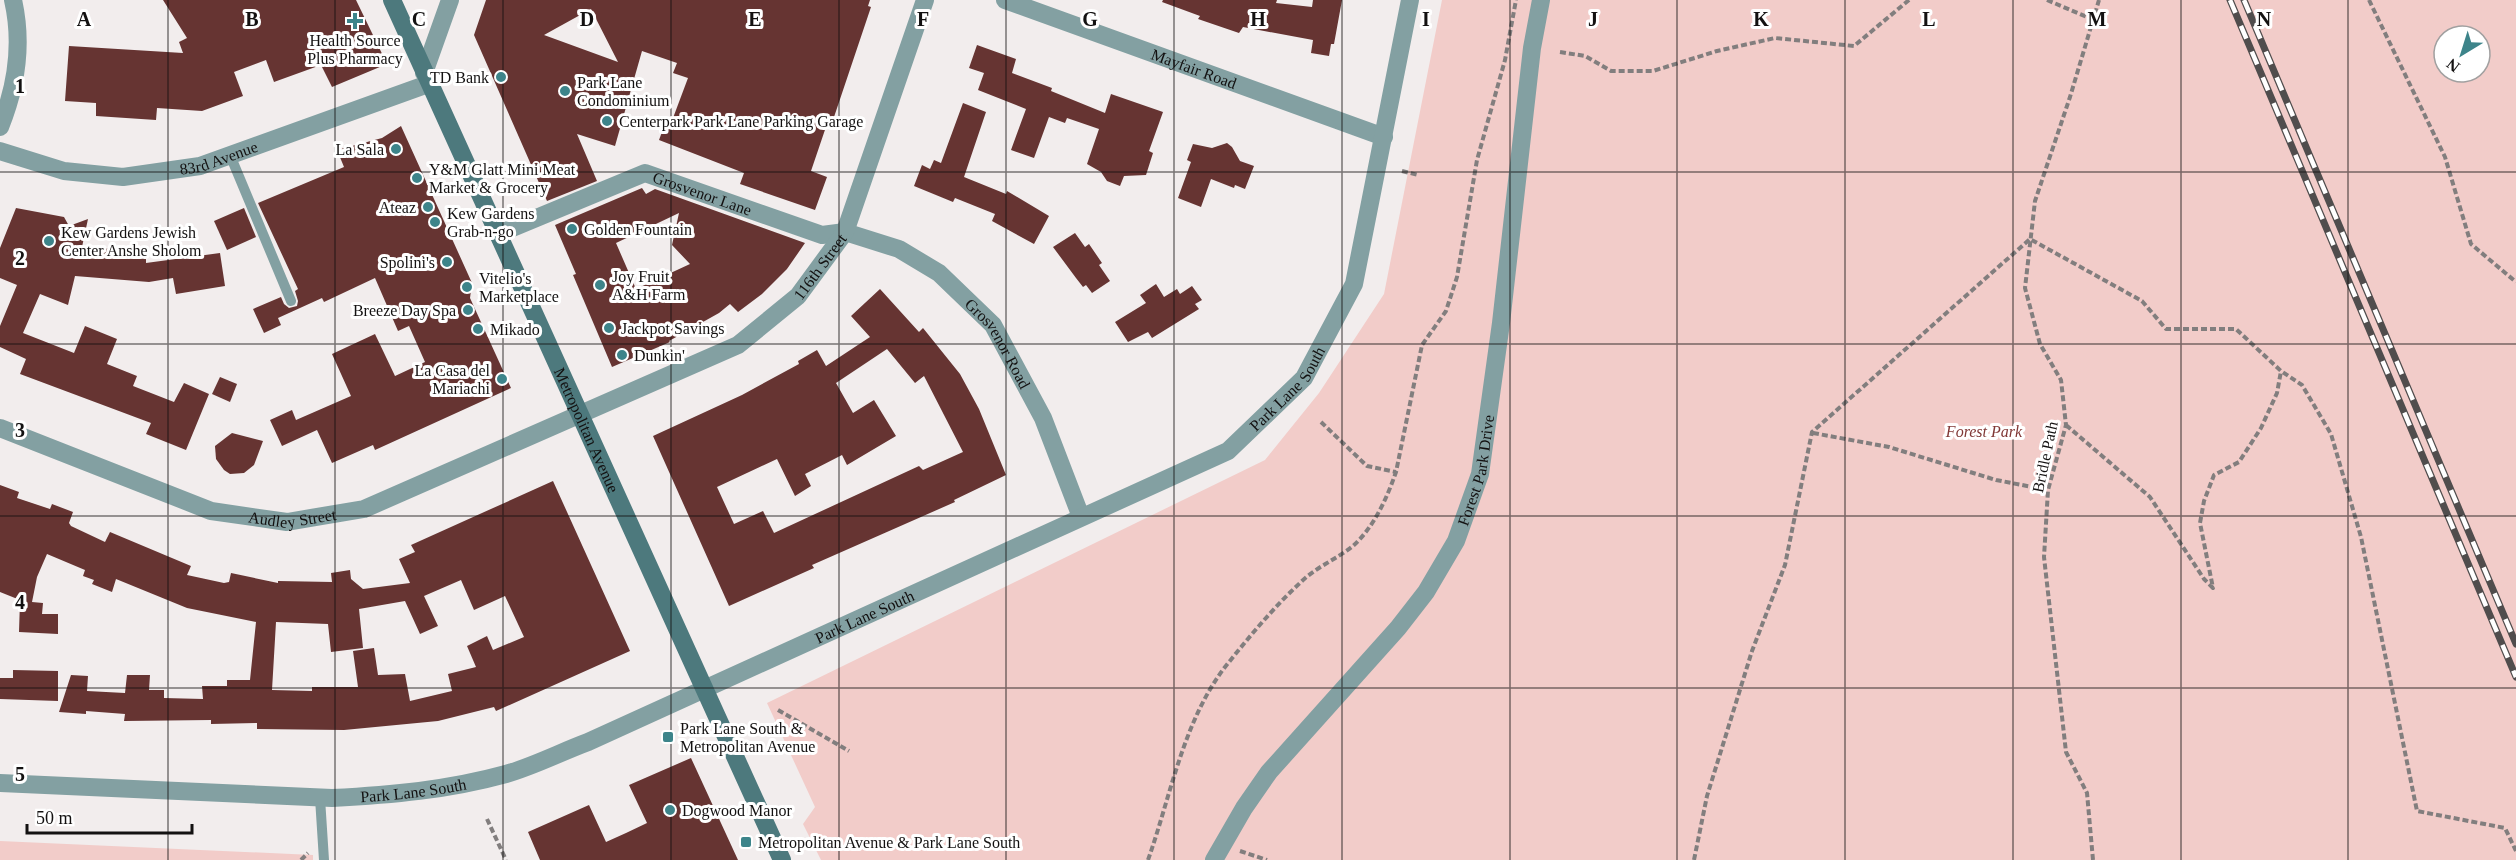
<svg xmlns="http://www.w3.org/2000/svg" width="2516" height="860" font-family="'Times New Roman',serif">
	<style>
		.green { fill: #f2ccc9; fill-rule: evenodd }
		.building { fill: #663432; fill-rule: evenodd }
		.lines { fill: none; stroke-linecap: round; stroke-linejoin: round }
		.path { stroke: #827e7e; stroke-width: 4; stroke-dasharray: 6 3; stroke-linecap: butt }
		.lane { stroke: #83a0a2; stroke-width: 10 }
		.street { stroke: #83a0a2; stroke-width: 18 }
		.secondary { stroke: #4d797d; stroke-width: 18 }
		.rail-casing { stroke: #504d4d; stroke-width: 7 }
		.rail { stroke: #fff; stroke-width: 4.5; stroke-dasharray: 14; stroke-linecap: butt }
		.grid { fill: none; stroke: #131111; stroke-width: 1.5; stroke-opacity: 0.55 }
		.poi-dot { fill: #3d848a; stroke: #fff; stroke-width: 2 }
		.labels { text-anchor: middle; dominant-baseline: central; stroke-width: 6; stroke-linejoin: round; paint-order: stroke }
		.poi-label { font-size: 16px; fill: #131111; stroke: #fff; text-anchor: start }
		.street-label { font-size: 16px; fill: #131111; stroke: #fff }
		.park-label { font-size: 16px; font-style: italic; fill: #813836; stroke: #fff }
		.grid-label { font-size: 20px; text-anchor: middle; font-weight: bold; fill: #131111; stroke: #fff; stroke-width: 6; stroke-linejoin: round; paint-order: stroke }
	</style>
	<rect width="100%" height="100%" fill="#f2eded"/>
	<g class="green">
		<path d="M1442,0H2516V860H821L803,824L815,807L767,703L1265,460L1319,393L1384,294ZM2444,36H2480V72H2444Z"/>
		<polygon points="0,841 313,855 313,860 0,860"/>
	</g>
	<g class="building">
		<polygon points="163,0 356,0 387,64 332,87 321,65 274,82 266,60 234,72 243,96 202,111 157,108 156,120 96,116 96,103 65,101 69,46 183,53 179,42 187,38"/>
		<path d="M486,0H870L868,6L871,7L833,120L829,118L811,171L827,177L815,210L740,184L744,173L659,140L665,124L670,126L688,78L673,73L677,63L642,51L615,146L577,134L597,181L547,201L474,35ZM591,9L618,62L544,35Z"/>
		<polygon points="1163,0 1277,0 1276,3 1312,7 1313,0 1342,0 1334,44 1331,44 1329,56 1311,53 1313,40 1243,27 1239,33 1198,19 1200,16 1162,2"/>
		<polygon points="977,45 1016,59 1012,73 1052,88 1051,91 1105,113 1111,94 1163,112 1149,151 1153,153 1146,175 1124,176 1120,186 1107,181 1101,172 1087,164 1099,129 1067,118 1065,123 1049,117 1034,158 1011,150 1026,109 978,90 984,73 969,68"/>
		<polygon points="963,103 986,112 964,177 1006,194 1007,191 1049,216 1034,244 992,221 995,214 955,198 953,202 914,186 922,165 930,169 934,160 941,163"/>
		<polygon points="401,126 472,283 470,298 511,388 375,450 373,445 332,463 317,430 282,446 270,420 292,410 296,420 351,396 332,354 375,334 395,376 425,362 409,326 398,331 375,278 324,302 322,298 278,318 281,325 264,333 253,309 281,297 284,304 289,308 297,306 298,301 295,291 298,289 258,203 344,167 337,150 382,138"/>
		<polygon points="1227,143 1232,147 1240,161 1254,166 1245,189 1235,185 1234,188 1211,179 1201,207 1178,198 1191,162 1187,160 1193,144 1212,148"/>
		<path d="M642,188L646,194L655,189L805,243L787,269L762,294L738,312L730,304L719,313L669,341L670,342L612,367L573,275L576,274L555,225ZM679,213L672,245L690,264L636,289L616,243Z"/>
		<polygon points="16,208 64,217 69,226 88,219 82,247 146,251 146,263 220,253 225,286 176,294 173,278 149,282 75,276 68,305 40,294 23,333 74,353 85,326 117,339 107,364 137,376 133,386 174,402 184,383 209,394 186,450 146,434 151,423 20,374 26,359 0,347 0,326 17,285 0,278 0,248"/>
		<polygon points="244,208 256,237 227,250 214,221"/>
		<polygon points="1075,233 1085,247 1089,244 1102,263 1099,265 1110,281 1092,293 1086,285 1083,287 1076,278 1053,247"/>
		<polygon points="1156,284 1164,297 1177,289 1180,294 1192,286 1202,300 1195,304 1199,309 1152,338 1148,332 1128,342 1115,322 1146,303 1140,295"/>
		<path d="M880,289L919,332L923,328L960,374L979,409L1006,475L954,500L955,502L812,565L814,568L729,606L653,436L742,395L799,364L798,361L817,350L826,366L870,337L851,316ZM887,349L915,383L924,376L963,452L923,470L919,466L774,533L763,511L734,524L717,487L777,459L795,496L811,486L805,474L842,455L847,465L896,436L874,400L853,413L836,383Z"/>
		<polygon points="220,377 237,384 230,402 212,394"/>
		<polygon points="232,433 263,441 254,465 244,473 230,474 224,470 216,459 215,446"/>
		<path d="M553,481L630,651L496,711L494,707L438,721L344,730L257,729V723L211,724V720L124,721L125,714L86,711V714L59,712L71,675L88,676L87,691L125,693L127,675H150L149,690H164V698L203,699L202,686H227V680H250L256,622L187,608L116,579L112,592L92,584L94,580L83,576L85,570L47,554L37,577L32,602L43,603L42,614H58V634L19,632L20,601L25,602L0,592V485L19,492L17,498L50,509L52,504L73,512L69,523L71,526L105,542L110,532L191,566L187,575L224,583L229,582L231,573L278,583V581L332,582L331,573L350,570L351,579L363,589L410,583L399,559L415,552L411,545ZM461,580L474,610L505,596L524,637L493,650L487,636L467,646L476,667L448,674L452,691L410,701L405,674L378,675L374,648L353,651L358,687H312V691L272,690L276,622L328,624L331,652L363,648L359,609L405,601L420,634L438,626L424,596Z"/>
		<polygon points="13,670 58,671 58,701 0,699 0,678 13,678"/>
		<polygon points="691,758 738,860 540,860 528,832 589,805 606,842 626,833 647,823 629,785"/>
	</g>
	<g class="lines">
		<g class="path">
			<polyline points="2047,0 2094,20"/>
			<polyline points="2369,0 2445,157 2471,244 2516,282"/>
			<polyline points="1560,52 1585,56 1611,71 1653,71 1717,51 1775,38 1854,46 1909,0"/>
			<polyline points="1402,171 1418,175"/>
			<polyline points="1321,422 1367,466 1396,472"/>
			<polyline points="2066,425 2150,497 2204,579 2213,588 2200,523 2204,501 2214,475 2239,462 2261,428 2277,393 2281,371"/>
			<polyline points="1813,433 1889,447 1996,480 2048,490"/>
			<polyline points="778,710 849,751"/>
			<polyline points="487,819 506,860"/>
			<polyline points="1240,851 1267,860"/>
			<polyline points="301,860 308,853"/>
			<path d="M1148,860C1171,795 1183,722 1225,667C1249,637 1273,608 1301,582C1316,567 1337,559 1353,546C1374,527 1387,498 1396,472L1422,345L1446,311L1457,277L1477,160L1505,60L1516,0"/>
			<polyline points="1694,860 1707,796 1752,651 1785,565 1812,432 2030,239 2142,301 2166,329 2236,329 2281,371 2302,385 2331,434 2361,537 2417,811 2505,828 2516,851"/>
			<polyline points="2093,860 2087,793 2066,752 2044,557 2048,490 2066,425 2061,380 2040,344 2025,288 2035,201 2070,97 2099,0"/>
		</g>
		<g class="lane">
			<polyline points="230,155 291,301"/>
			<polyline points="320,798 324,860"/>
		</g>
		<g class="street">
			<path id="s1" d="M1005,0L1384,137"/>
			<polyline points="424,73 450,0"/>
			<path d="M0,127C17,85 23,44 13,0"/>
			<path id="s2" d="M0,151L64,171L123,177L200,166L428,84"/>
			<path id="s3" d="M498,234L645,173L822,235L845,232L899,249L939,273L993,325L1043,418L1081,517"/>
			<path id="s4" d="M0,428L211,511L287,522L364,509L738,345L798,296L845,232L925,0"/>
			<path id="s5" d="M0,783L332,798C391,795 448,790 506,774C534,766 561,752 588,742L1228,451L1304,378L1354,284L1410,0"/>
			<path id="s6" d="M1214,860L1244,808L1269,772L1398,628L1426,592L1456,541L1480,474L1501,323L1532,48L1541,0"/>
		</g>
		<path class="secondary" id="s7" d="M392,0L782,860"/>
		<defs>
			<g id="rail">
				<polyline points="2230,0 2516,677"/>
				<polyline points="2244,0 2516,644"/>
			</g>
		</defs>
		<use href="#rail" class="rail-casing"/>
		<use href="#rail" class="rail"/>
	</g>
	<path class="grid" d="M168,0V860M335,0V860M503,0V860M671,0V860M839,0V860M1006,0V860M1174,0V860M1342,0V860M1510,0V860M1677,0V860M1845,0V860M2013,0V860M2181,0V860M2348,0V860M0,172H2516M0,344H2516M0,516H2516M0,688H2516"/>
	<g class="poi-dot">
		<path d="M352 12h6v6h6v6h-6v6h-6v-6h-6v-6h6z"/>
		<circle cx="501" cy="77" r="6"/>
		<circle cx="565" cy="91" r="6"/>
		<circle cx="607" cy="121" r="6"/>
		<circle cx="396" cy="149" r="6"/>
		<circle cx="417" cy="178" r="6"/>
		<circle cx="428" cy="207" r="6"/>
		<circle cx="435" cy="222" r="6"/>
		<circle cx="572" cy="229" r="6"/>
		<circle cx="49" cy="241" r="6"/>
		<circle cx="447" cy="262" r="6"/>
		<circle cx="600" cy="285" r="6"/>
		<circle cx="467" cy="287" r="6"/>
		<circle cx="468" cy="310" r="6"/>
		<circle cx="609" cy="328" r="6"/>
		<circle cx="478" cy="329" r="6"/>
		<circle cx="622" cy="355" r="6"/>
		<circle cx="502" cy="379" r="6"/>
		<rect x="662" y="731" width="12" height="12" rx="3"/>
		<circle cx="670" cy="810" r="6"/>
		<rect x="740" y="836" width="12" height="12" rx="3"/>
	</g>
	<g class="labels">
		<g class="poi-label">
			<text x="355" y="40" text-anchor="middle">Health Source<tspan x="355" dy="18">Plus Pharmacy</tspan></text>
			<text x="489" y="77" text-anchor="end">TD Bank</text>
			<text x="577" y="82">Park Lane<tspan x="577" dy="18">Condominium</tspan></text>
			<text x="619" y="121">Centerpark Park Lane Parking Garage</text>
			<text x="384" y="149" text-anchor="end">La Sala</text>
			<text x="429" y="169">Y&amp;M Glatt Mini Meat<tspan x="429" dy="18">Market &amp; Grocery</tspan></text>
			<text x="416" y="207" text-anchor="end">Ateaz</text>
			<text x="447" y="213">Kew Gardens<tspan x="447" dy="18">Grab-n-go</tspan></text>
			<text x="584" y="229">Golden Fountain</text>
			<text x="61" y="232">Kew Gardens Jewish<tspan x="61" dy="18">Center Anshe Sholom</tspan></text>
			<text x="435" y="262" text-anchor="end">Spolini's</text>
			<text x="612" y="276">Joy Fruit<tspan x="612" dy="18">A&amp;H Farm</tspan></text>
			<text x="479" y="278">Vitelio's<tspan x="479" dy="18">Marketplace</tspan></text>
			<text x="456" y="310" text-anchor="end">Breeze Day Spa</text>
			<text x="621" y="328">Jackpot Savings</text>
			<text x="490" y="329">Mikado</text>
			<text x="634" y="355">Dunkin'</text>
			<text x="490" y="370" text-anchor="end">La Casa del<tspan x="490" dy="18">Mariachi</tspan></text>
			<text x="680" y="728">Park Lane South &amp;<tspan x="680" dy="18">Metropolitan Avenue</tspan></text>
			<text x="682" y="810">Dogwood Manor</text>
			<text x="758" y="842">Metropolitan Avenue &amp; Park Lane South</text>
		</g>
		<g class="street-label">
			<text stroke="none"><textPath href="#s1" startOffset="201">Mayfair Road</textPath></text>
			<text stroke="none"><textPath href="#s2" startOffset="224">83rd Avenue</textPath></text>
			<text stroke="none"><textPath href="#s3" startOffset="220">Grosvenor Lane</textPath></text>
			<text stroke="none"><textPath href="#s4" startOffset="904">116th Street</textPath></text>
			<text stroke="none"><textPath href="#s3" startOffset="566">Grosvenor Road</textPath></text>
			<text stroke="none"><textPath href="#s5" startOffset="1386">Park Lane South</textPath></text>
			<text stroke="none"><textPath href="#s7" startOffset="472">Metropolitan Avenue</textPath></text>
			<text transform="translate(2045 457) rotate(-78)">Bridle Path</text>
			<text stroke="none"><textPath href="#s6" startOffset="476">Forest Park Drive</textPath></text>
			<text stroke="none"><textPath href="#s4" startOffset="309">Audley Street</textPath></text>
			<text stroke="none"><textPath href="#s5" startOffset="900">Park Lane South</textPath></text>
			<text stroke="none"><textPath href="#s5" startOffset="414">Park Lane South</textPath></text>
		</g>
		<g class="park-label">
			<text x="1984" y="431">Forest Park</text>
		</g>
	</g>
	<g class="grid-label">
		<text x="84" y="26">A</text>
		<text x="252" y="26">B</text>
		<text x="419" y="26">C</text>
		<text x="587" y="26">D</text>
		<text x="755" y="26">E</text>
		<text x="923" y="26">F</text>
		<text x="1090" y="26">G</text>
		<text x="1258" y="26">H</text>
		<text x="1426" y="26">I</text>
		<text x="1593" y="26">J</text>
		<text x="1761" y="26">K</text>
		<text x="1929" y="26">L</text>
		<text x="2097" y="26">M</text>
		<text x="2264" y="26">N</text>
		<text x="20" y="93">1</text>
		<text x="20" y="265">2</text>
		<text x="20" y="437">3</text>
		<text x="20" y="609">4</text>
		<text x="20" y="781">5</text>
	</g>
	<g transform="translate(2462 54) rotate(218)"><circle r="28" fill="#ffffff" stroke="#a1a0a0" stroke-width="1.5"/>
	<path d="M0-4.5L10 22L0 15L-10 22Z" fill="#3d848a"/>
	<text y="-9" font-size="16" font-weight="bold" text-anchor="middle" fill="#131111">N</text>
	</g>
	<path d="M27 824v9h165v-9" fill="none" stroke="#131111" stroke-width="3"/>
	<text x="36" y="824" font-size="18" fill="#131111" stroke="#ffffff" stroke-width="4.5" paint-order="stroke">50 m</text>
</svg>
